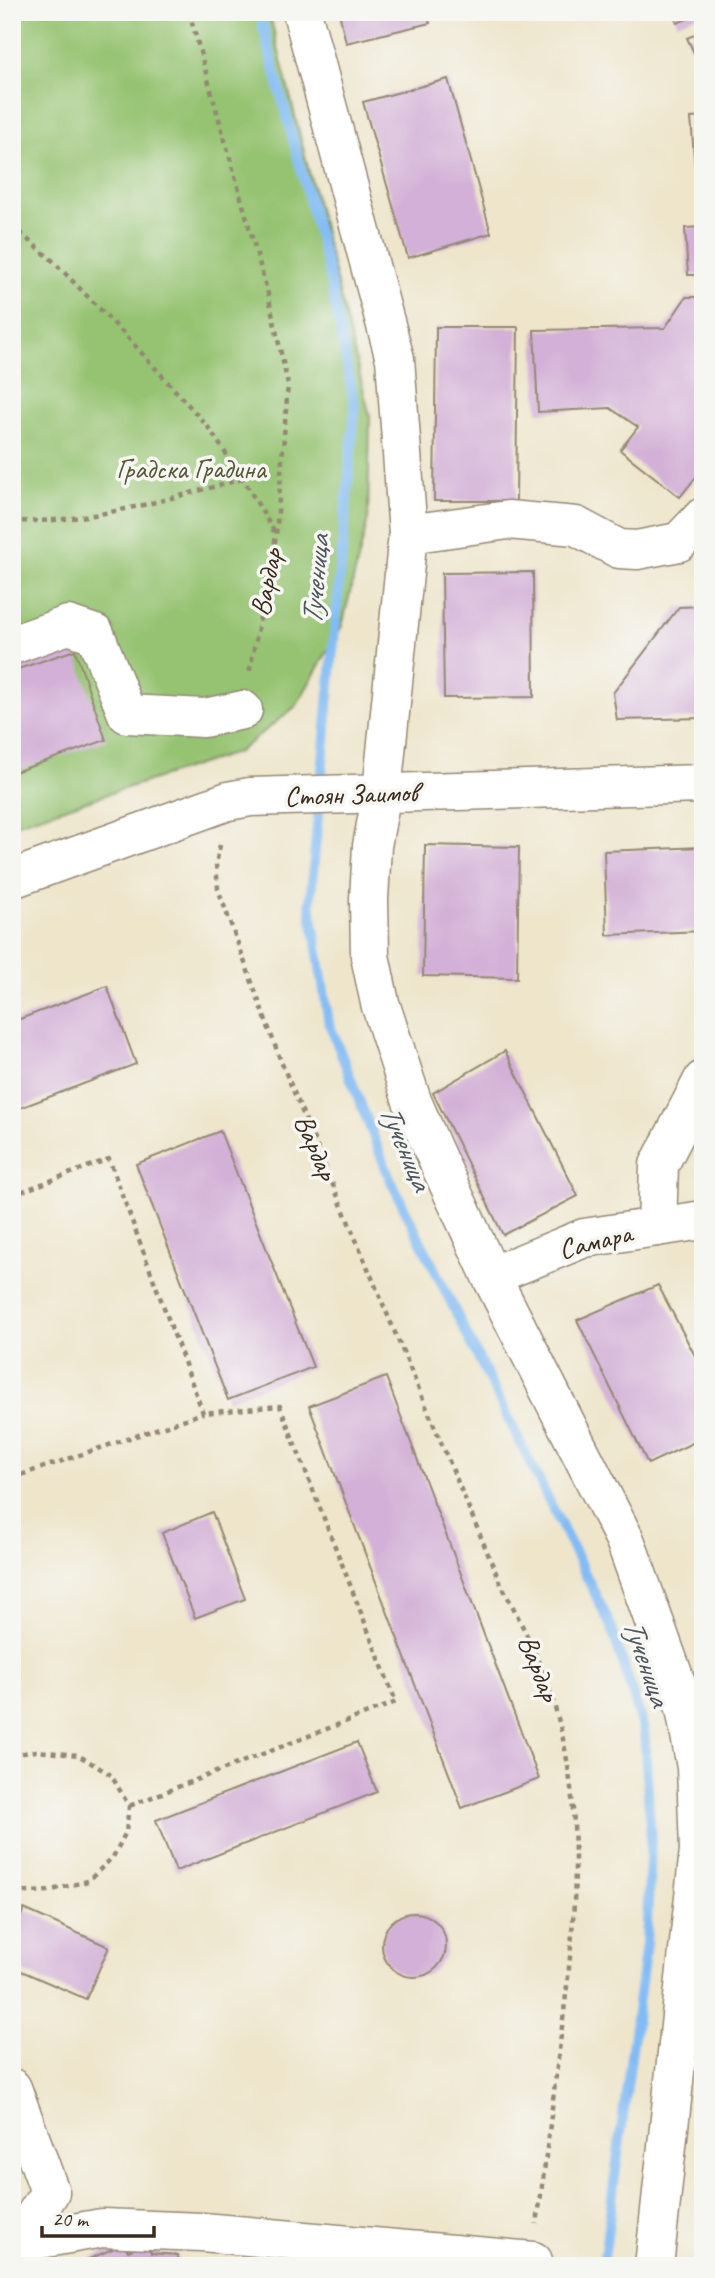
<svg xmlns="http://www.w3.org/2000/svg" width="715" height="2278" font-family="Caveat,sans-serif">
	<style>
		.green { fill: #95c371; stroke: #687648; stroke-width: 2 }
		.lines { fill: none; stroke-linecap: round; stroke-linejoin: round }
		.stream { stroke: #82bcf4; stroke-width: 10 }
		.building { fill: #d3b0d7 }
		.minor-casing { stroke: #948874; stroke-width: 41 }
		.path { stroke: #948874; stroke-width: 4.5; stroke-dasharray: 5 5; stroke-linecap: butt }
		.minor { stroke: #fff; stroke-width: 38 }
		.labels { text-anchor: middle; dominant-baseline: central; stroke-width: 7; stroke-linejoin: round; paint-order: stroke }
		.park-label { font-size: 28px; fill: #565837; stroke: #f6f6f2 }
		.street-label { font-size: 28px; fill: #3b2a1e; stroke: #f6f6f2 }
		.water-label { font-size: 30px; font-style: italic; fill: #50565e; stroke: #f6f6f2 }
	</style>
	<rect width="100%" height="100%" fill="#f6f6f2"/>
	<filter id="ink" filterUnits="userSpaceOnUse"><feTurbulence type="fractalNoise" baseFrequency=".0143" numOctaves="2"/><feDisplacementMap in="SourceGraphic" scale="14" xChannelSelector="R" yChannelSelector="G"/><feConvolveMatrix kernelMatrix="1 2 1 2 8 2 1 2 1" color-interpolation-filters="sRGB"/></filter>
	<filter id="wash" filterUnits="userSpaceOnUse"><feTurbulence type="fractalNoise" baseFrequency=".00686" numOctaves="4" result="noise"/><feDisplacementMap in="SourceGraphic" scale="28" xChannelSelector="R" yChannelSelector="G"/><feGaussianBlur stdDeviation="1.57" result="paint"/><feColorMatrix in="noise" values="0 0 0 0 0 0 0 0 0 0 0 0 0 0 0 0 0 1.4 0 .05"/><feComposite in="paint" operator="in"/></filter>
	<g filter="url(#wash)">
		<rect width="100%" height="100%" fill="#eee5cb"/>
		<polygon class="green" points="12,12 269,12 370,416 368,519 342,626 296,706 238,752 12,825"/>
		<g class="lines">
			<polyline class="stream" points="259,12 329,274 355,407 310,904 329,1023 390,1179 611,1626 644,1730 651,1840 646,1944 603,2266"/>
		</g>
		<g id="blocks">
			<g class="building">
				<polygon points="339,12 427,12 430,23 346,43"/>
				<polygon points="673,12 703,12 703,13 677,23"/>
				<polygon points="703,31 703,72 687,38"/>
				<polygon points="448,79 491,233 408,258 363,102"/>
				<polygon points="703,117 703,169 695,169 691,118"/>
				<polygon points="703,227 703,275 688,275 685,228"/>
				<polygon points="686,297 703,297 703,468 680,497 620,450 638,427 610,408 538,412 534,330 665,328"/>
				<polygon points="436,327 518,327 516,501 434,501"/>
				<polygon points="533,572 534,697 444,698 442,573"/>
				<polygon points="703,606 703,718 617,720 613,693 679,607"/>
				<polygon points="75,650 106,740 12,773 12,671"/>
				<polygon points="425,845 519,847 517,978 423,976"/>
				<polygon points="703,847 703,931 607,935 604,851"/>
				<polygon points="107,986 136,1064 12,1111 12,1022"/>
				<polygon points="505,1051 578,1196 503,1235 433,1093"/>
				<polygon points="220,1131 313,1367 228,1400 136,1164"/>
				<polygon points="658,1285 703,1371 703,1438 648,1464 577,1320"/>
				<polygon points="386,1377 539,1779 462,1808 309,1406"/>
				<polygon points="212,1512 245,1599 195,1618 162,1533"/>
				<polygon points="357,1742 377,1792 176,1871 156,1820"/>
				<polygon points="24,1909 109,1947 86,1999 12,1967 12,1936"/>
				<circle cx="414" cy="1945" r="32"/>
				<polygon points="124,2244 128,2251 148,2244 151,2253 177,2255 178,2266 85,2266 91,2263 89,2259"/>
			</g>
		</g>
	</g>
	<g filter="url(#ink)">
		<use href="#blocks" fill-opacity="0" stroke="#948874" stroke-width="2"/>
		<g class="lines">
			<defs>
				<g id="minor">
					<polyline points="302,12 395,359 408,534 382,792 372,846 369,899 370,956 380,1003 412,1101 433,1150 491,1276 625,1540 685,1708 696,1767 699,1850 654,2266"/>
					<polyline points="408,534 508,520 576,526 619,549 637,550 679,542 703,517"/>
					<polyline points="12,645 68,625 95,634 127,714 204,718 243,710"/>
					<polyline points="12,879 228,801 250,797 703,784"/>
					<polyline points="657,1227 659,1165 703,1080"/>
					<polyline points="491,1276 584,1238 703,1220"/>
					<polyline points="12,2088 50,2192 18,2242"/>
					<polyline points="12,2244 102,2228 202,2232 533,2261"/>
				</g>
			</defs>
			<use href="#minor" class="minor-casing"/>
			<g class="path">
				<polyline points="189,12 268,294 288,385 276,536 249,674"/>
				<polyline points="12,226 52,260 130,340 208,427 243,479 276,535"/>
				<path d="M12,521C88,524 170,498 243,479"/>
				<path d="M220,845L216,864L218,889L280,1059L499,1580C521,1622 543,1665 556,1711C587,1821 574,1938 559,2050C552,2108 545,2166 537,2224"/>
				<polyline points="12,1195 109,1159 203,1413 280,1406 396,1702 129,1806"/>
				<polyline points="12,1478 203,1413"/>
				<polyline points="12,1755 36,1751 78,1755 111,1775 129,1806 126,1832 113,1857 88,1881 48,1891 12,1893"/>
				<polyline points="568,2262 616,2265"/>
			</g>
			<use href="#minor" class="minor"/>
		</g>
	</g>
	<g class="labels">
		<g class="park-label">
			<text x="191" y="468">Градска Градина</text>
		</g>
		<g class="street-label">
			<text transform="translate(266 582) rotate(-78)">Вардар</text>
			<text transform="translate(351 794) rotate(-2)">Стоян Заимов</text>
			<text transform="translate(316 1147) rotate(67)">Вардар</text>
			<text transform="translate(595 1241) rotate(-14)">Самара</text>
			<text transform="translate(539 1668) rotate(69)">Вардар</text>
		</g>
		<g class="water-label">
			<text transform="translate(315 580) rotate(-85)">Тученица</text>
			<text transform="translate(406 1147) rotate(67)">Тученица</text>
			<text transform="translate(647 1662) rotate(71)">Тученица</text>
		</g>
	</g>
	<rect width="715" height="2278" fill="none" stroke="#f6f6f2" stroke-width="42"/>
	<path d="M42 2226v10h112v-10" fill="none" stroke="#3b2a1e" stroke-width="3.5"/>
	<text x="52" y="2226" font-size="21" fill="#3b2a1e" stroke="#f6f6f2" stroke-width="5" paint-order="stroke">20 m</text>
</svg>
